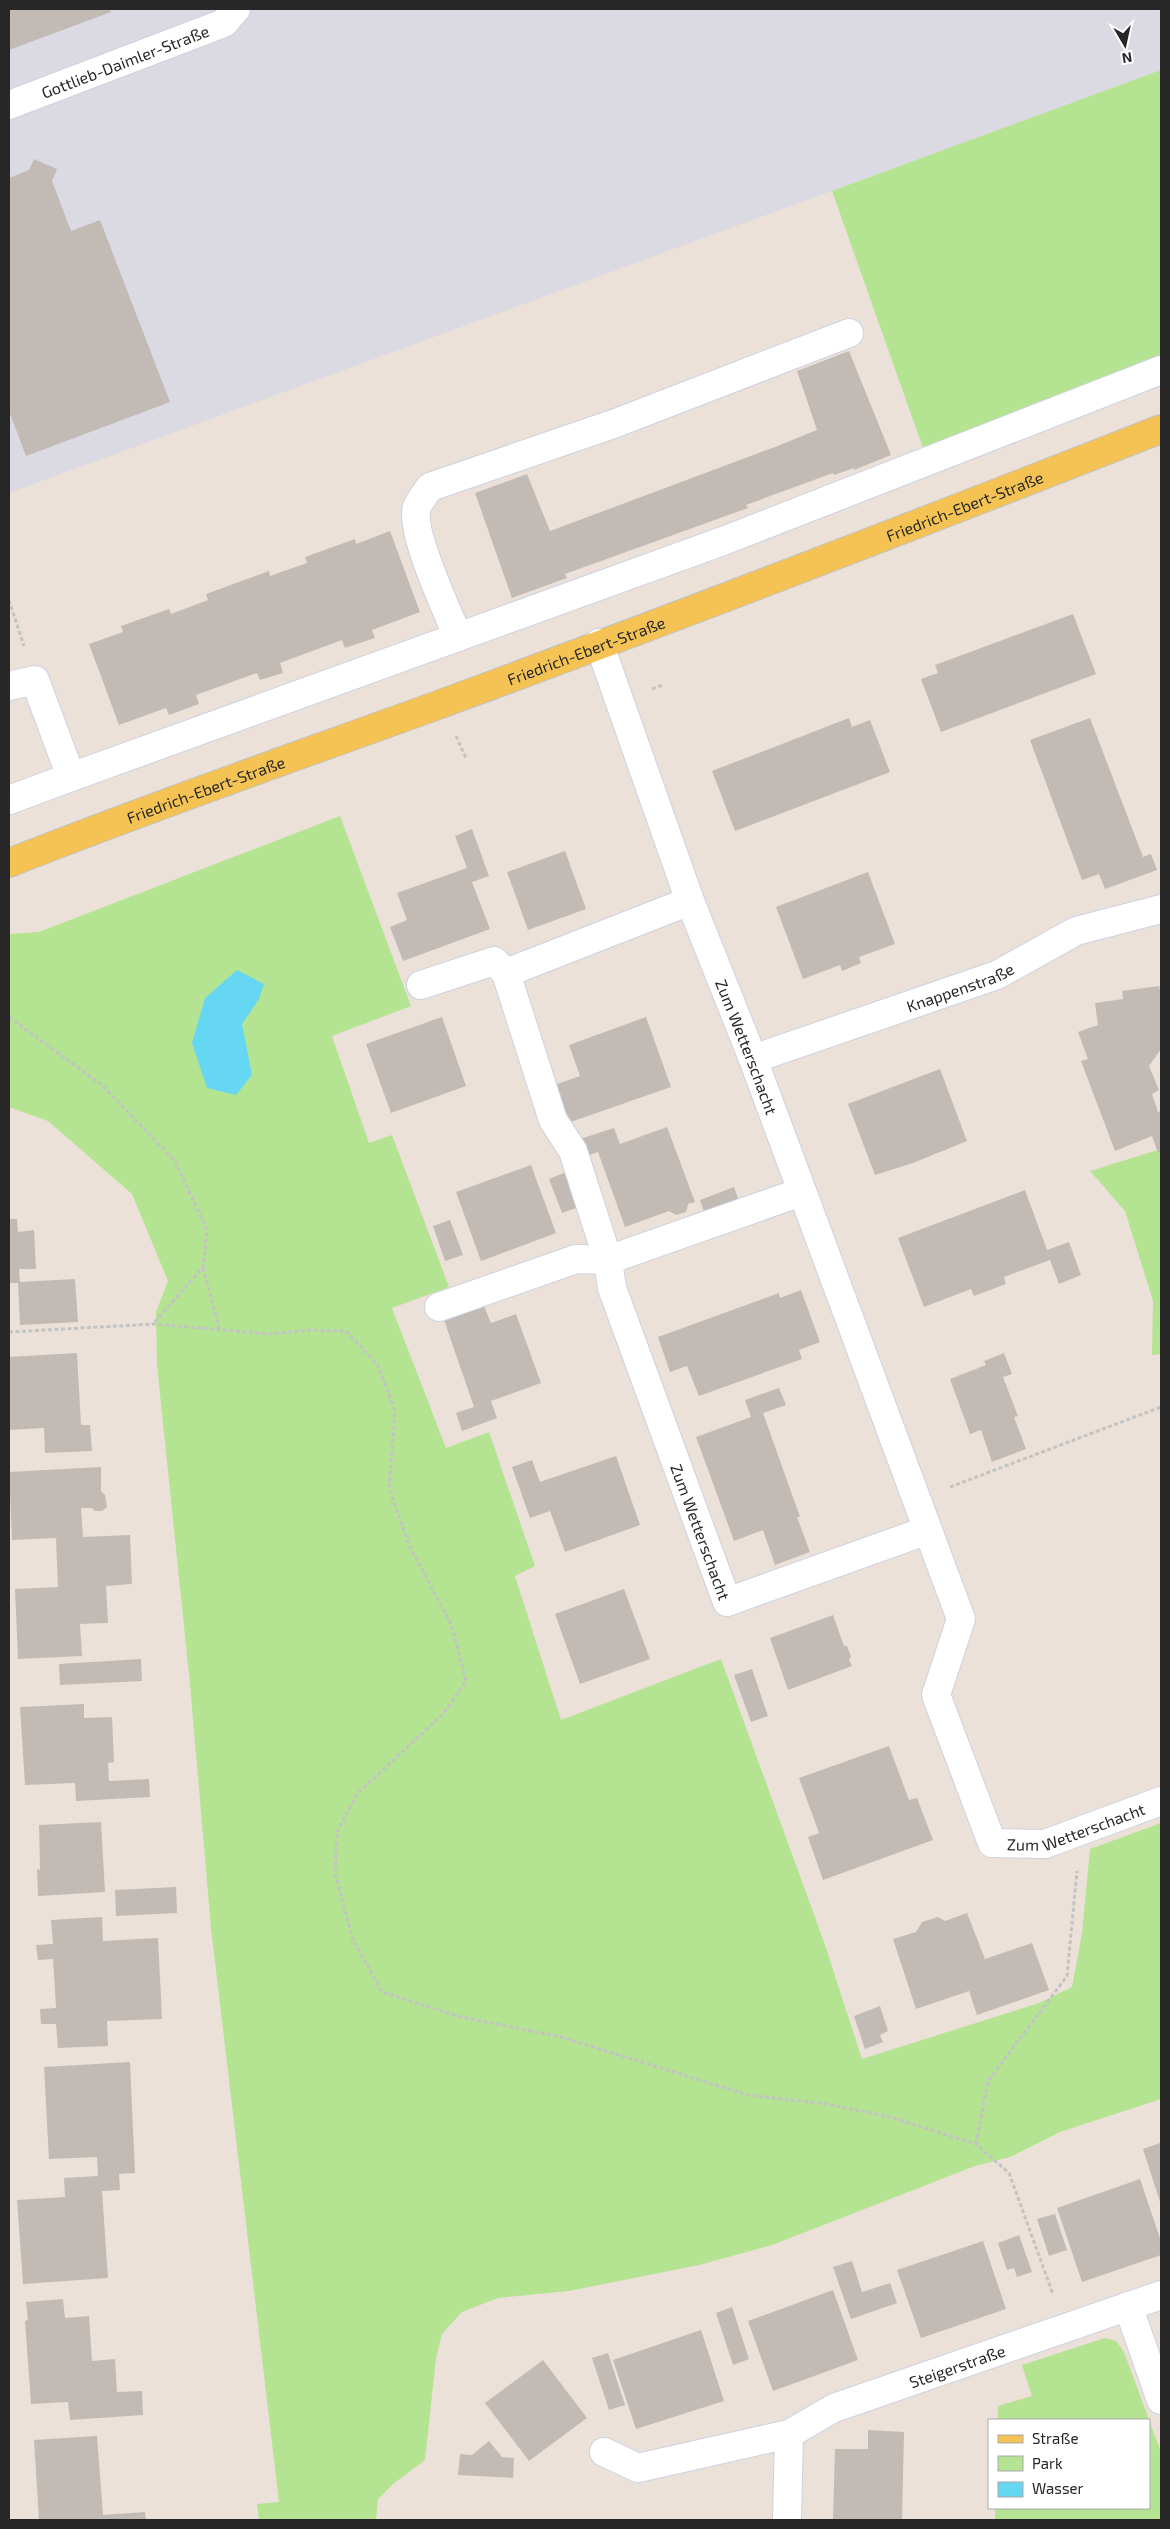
<svg xmlns="http://www.w3.org/2000/svg" width="1170" height="2529" font-family="'Exo 2',sans-serif">
	<style>
		.industrial { fill: #dbd9e2 }
		.green { fill: #b4e492 }
		.water { fill: #66d7f2 }
		.building { fill: #c2bbb5 }
		.lines { fill: none; stroke-linecap: round; stroke-linejoin: round }
		.minor-casing { stroke: #cdd2e1; stroke-width: 30 }
		.major-casing { stroke: #c3c3c3; stroke-width: 30 }
		.path { stroke: #c3c3c3; stroke-width: 3; stroke-dasharray: 4 2.5; stroke-linecap: butt }
		.minor { stroke: #fff; stroke-width: 28 }
		.major { stroke: #f4c353; stroke-width: 28 }
		.labels { text-anchor: middle; dominant-baseline: central; stroke-width: 4.5; stroke-linejoin: round; paint-order: stroke }
		.street-label { font-size: 16px; fill: #272727; stroke: #fff }
	</style>
	<rect width="100%" height="100%" fill="#ebe1d8"/>
	<polygon class="industrial" points="9,9 1158,9 1161,13 1161,70 9,493"/>
	<g class="green">
		<polygon points="1161,70 1161,357 923,448 832,191"/>
		<polygon points="340,816 411,1006 332,1036 369,1143 392,1135 449,1287 392,1308 446,1448 489,1432 535,1566 515,1576 561,1720 721,1659 824,1942 862,2059 1039,2003 1072,1987 1082,1933 1090,1849 1161,1823 1161,2099 1060,2132 1010,2157 975,2166 772,2245 699,2265 569,2291 498,2298 462,2312 442,2334 436,2358 425,2460 393,2484 378,2499 376,2520 259,2520 257,2504 279,2502 211,1928 190,1684 157,1365 156,1312 168,1281 132,1194 48,1121 9,1107 9,934 39,932"/>
		<polygon points="1161,1149 1161,1354 1152,1355 1153,1301 1125,1211 1090,1171"/>
		<polygon points="1105,2338 1116,2341 1124,2352 1161,2452 1161,2520 995,2520 995,2508 1149,2508 1149,2420 998,2420 998,2406 1032,2396 1022,2365"/>
	</g>
	<polygon class="water" points="237,970 264,984 259,999 242,1024 252,1075 236,1095 207,1088 192,1043 205,998"/>
	<g class="building">
		<polygon points="9,9 109,9 111,12 9,50"/>
		<polygon points="34,159 57,169 52,181 71,231 100,220 170,402 26,456 9,411 9,178 29,170"/>
		<polygon points="849,351 891,455 854,470 854,468 834,475 833,473 746,505 748,508 565,574 567,578 512,598 475,493 527,474 550,531 775,447 817,430 797,371"/>
		<polygon points="390,531 420,612 372,630 375,638 345,648 342,640 280,663 283,673 260,680 257,673 196,695 199,704 169,715 166,708 119,725 89,644 123,632 121,626 169,609 171,614 208,600 206,594 269,571 270,576 307,563 305,557 355,539 356,544"/>
		<polygon points="1073,614 1096,674 941,732 921,679 938,673 935,665"/>
		<polygon points="849,718 852,727 870,720 890,772 735,831 712,771"/>
		<polygon points="1090,718 1143,857 1151,854 1157,870 1105,889 1099,874 1082,880 1030,740"/>
		<polygon points="472,829 489,876 472,882 490,929 403,961 390,927 407,920 397,893 467,868 455,836"/>
		<polygon points="565,851 586,909 528,930 507,872"/>
		<polygon points="868,872 895,944 859,957 861,963 842,971 840,965 803,979 776,907"/>
		<polygon points="1159,986 1161,994 1161,1049 1149,1066 1159,1090 1152,1094 1158,1112 1161,1111 1161,1152 1158,1153 1152,1136 1115,1151 1081,1061 1088,1059 1078,1032 1098,1025 1095,1003 1123,999 1122,991"/>
		<polygon points="442,1017 466,1086 391,1113 366,1044"/>
		<polygon points="646,1017 671,1087 562,1125 549,1087 580,1076 569,1045"/>
		<polygon points="940,1069 967,1141 913,1163 875,1175 848,1104"/>
		<polygon points="667,1127 695,1202 688,1204 686,1212 676,1215 669,1211 625,1227 598,1152 581,1158 574,1141 614,1128 620,1144"/>
		<polygon points="531,1165 556,1233 481,1261 456,1192"/>
		<polygon points="566,1172 579,1207 562,1213 549,1179"/>
		<polygon points="734,1187 740,1204 706,1217 700,1200"/>
		<polygon points="1025,1190 1047,1250 1069,1242 1081,1275 1059,1284 1050,1260 1004,1277 1006,1284 974,1296 971,1289 924,1307 898,1238"/>
		<polygon points="9,1219 17,1219 18,1232 34,1230 36,1269 19,1269 20,1282 75,1279 78,1322 20,1325 18,1283 9,1283"/>
		<polygon points="450,1220 463,1255 445,1261 433,1226"/>
		<polygon points="801,1290 820,1342 799,1350 802,1359 699,1396 687,1366 670,1372 658,1337 779,1293 780,1298"/>
		<polygon points="484,1306 491,1323 516,1314 541,1383 491,1401 497,1418 462,1431 456,1413 474,1407 444,1320"/>
		<polygon points="77,1353 81,1425 90,1425 92,1451 45,1453 44,1428 9,1430 9,1357"/>
		<polygon points="1004,1353 1012,1374 1003,1377 1018,1416 1014,1417 1026,1449 992,1462 981,1430 970,1434 950,1379 986,1365 984,1361"/>
		<polygon points="779,1388 786,1405 763,1413 800,1517 797,1517 810,1552 775,1565 763,1530 734,1541 696,1437 751,1417 745,1400"/>
		<polygon points="616,1456 640,1525 565,1552 550,1511 530,1518 512,1467 532,1460 540,1482"/>
		<polygon points="101,1467 101,1491 105,1495 107,1507 102,1511 95,1511 92,1508 81,1508 83,1537 130,1535 132,1584 106,1586 108,1623 80,1624 82,1656 18,1659 15,1589 58,1587 56,1538 12,1540 9,1472"/>
		<polygon points="624,1589 650,1659 580,1684 555,1614"/>
		<polygon points="833,1615 844,1646 847,1646 851,1657 849,1660 852,1666 788,1690 770,1638"/>
		<polygon points="141,1659 142,1681 60,1685 59,1664"/>
		<polygon points="752,1669 768,1716 751,1722 734,1675"/>
		<polygon points="84,1704 84,1718 112,1717 114,1762 108,1763 109,1781 149,1779 150,1797 76,1801 75,1783 25,1785 20,1707"/>
		<polygon points="889,1746 909,1800 917,1798 933,1840 823,1880 808,1837 819,1833 799,1778"/>
		<polygon points="101,1822 105,1892 38,1896 37,1869 40,1870 39,1825"/>
		<polygon points="176,1887 177,1913 116,1916 115,1890"/>
		<polygon points="967,1913 985,1959 1032,1943 1049,1990 977,2015 969,1991 916,2009 893,1939 916,1932 922,1922 938,1917 945,1921"/>
		<polygon points="102,1917 103,1941 158,1938 162,2019 107,2021 108,2046 58,2048 56,2024 41,2024 40,2009 56,2008 53,1959 38,1960 36,1945 53,1944 51,1920"/>
		<polygon points="880,2006 888,2031 880,2035 883,2042 865,2049 854,2016"/>
		<polygon points="130,2062 135,2173 119,2174 120,2190 102,2191 108,2278 23,2284 17,2200 65,2197 64,2178 98,2176 97,2157 49,2159 44,2067"/>
		<polygon points="1160,2143 1161,2148 1161,2205 1143,2149"/>
		<polygon points="1140,2179 1161,2241 1161,2255 1082,2282 1057,2208"/>
		<polygon points="1055,2214 1067,2250 1049,2256 1037,2219"/>
		<polygon points="1019,2235 1032,2272 1017,2277 1014,2268 1007,2270 998,2243"/>
		<polygon points="983,2241 1006,2309 921,2338 897,2270"/>
		<polygon points="852,2261 862,2292 890,2283 897,2303 851,2319 833,2267"/>
		<polygon points="833,2290 858,2360 773,2391 748,2321"/>
		<polygon points="63,2299 65,2318 89,2316 92,2361 115,2359 117,2392 142,2391 143,2415 70,2420 68,2402 31,2404 25,2321 28,2320 26,2302"/>
		<polygon points="732,2307 749,2359 733,2365 716,2313"/>
		<polygon points="701,2330 724,2401 636,2429 613,2360"/>
		<polygon points="608,2353 625,2405 609,2410 592,2358"/>
		<polygon points="543,2360 587,2418 529,2461 485,2403"/>
		<polygon points="868,2430 904,2432 902,2520 833,2520 835,2449 868,2449"/>
		<polygon points="97,2436 103,2515 145,2512 146,2520 39,2520 34,2440"/>
		<polygon points="489,2441 502,2457 514,2458 513,2478 458,2475 460,2454 472,2455"/>
	</g>
	<g class="lines">
		<defs>
			<g id="minor">
				<path id="s1" d="M9,105L224,23L236,9"/>
				<path d="M458,637C448,613 409,530 417,507C420,500 426,493 430,487L616,423L849,333"/>
				<path id="s2" d="M599,643L690,901L753,1059L961,1619L936,1695L992,1843L1045,1844L1161,1801"/>
				<polyline points="9,686 35,680 71,777 723,541 1161,370"/>
				<polyline points="9,800 71,777"/>
				<polyline points="690,901 506,973 553,1120 573,1151 608,1260 801,1192"/>
				<polyline points="421,985 494,961 506,973"/>
				<path id="s3" d="M753,1059L997,975L1076,931L1161,909"/>
				<path id="s4" d="M439,1307L576,1259L608,1260L612,1288L727,1602L928,1530"/>
				<polyline points="1128,2306 1161,2400"/>
				<polyline points="604,2452 638,2468 789,2434"/>
				<path id="s5" d="M787,2520L789,2434L834,2408L1161,2295"/>
			</g>
			<g id="major">
				<path id="s6" d="M9,863C150,807 295,757 438,705C680,616 921,523 1161,429"/>
			</g>
		</defs>
		<use href="#minor" class="minor-casing"/>
		<use href="#major" class="major-casing"/>
		<g class="path">
			<polyline points="9,600 24,646"/>
			<polyline points="652,689 663,685"/>
			<polyline points="456,736 466,758"/>
			<polyline points="9,1017 102,1085 175,1161 207,1230 203,1267 154,1323"/>
			<polyline points="203,1268 220,1331"/>
			<polyline points="9,1332 154,1324 269,1334 311,1330 346,1331 378,1365 395,1411 389,1488 409,1545 452,1626 466,1681 444,1713 357,1794 337,1832 335,1873 353,1940 382,1992 461,2017 561,2037 748,2095 827,2104 890,2117 976,2144 1009,2173 1053,2294"/>
			<polyline points="950,1487 1161,1407"/>
			<polyline points="976,2144 988,2081 1067,1976 1077,1871"/>
		</g>
		<use href="#minor" class="minor"/>
		<use href="#major" class="major"/>
	</g>
	<g class="labels">
		<g class="street-label">
			<text stroke="none"><textPath href="#s1" startOffset="124">Gottlieb-Daimler-Straße</textPath></text>
			<text stroke="none"><textPath href="#s6" startOffset="1020">Friedrich-Ebert-Straße</textPath></text>
			<text stroke="none"><textPath href="#s6" startOffset="615">Friedrich-Ebert-Straße</textPath></text>
			<text stroke="none"><textPath href="#s6" startOffset="210">Friedrich-Ebert-Straße</textPath></text>
			<text stroke="none"><textPath href="#s3" startOffset="219">Knappenstraße</textPath></text>
			<text stroke="none"><textPath href="#s2" startOffset="430">Zum Wetterschacht</textPath></text>
			<text stroke="none"><textPath href="#s4" startOffset="465">Zum Wetterschacht</textPath></text>
			<text stroke="none"><textPath href="#s2" startOffset="1366">Zum Wetterschacht</textPath></text>
			<text stroke="none"><textPath href="#s5" startOffset="268">Steigerstraße</textPath></text>
		</g>
	</g>
	<rect width="1170" height="2529" fill="none" stroke="#272727" stroke-width="20"/>
	<rect x="988" y="2419" width="162" height="90" fill="#ffffff" stroke="#a9a9a9"/>
	<rect x="998" y="2435" width="25" height="8" fill="#f4c353" stroke="#a9a9a9"/>
	<text x="1032" y="2444" font-size="15" fill="#272727">Straße</text>
	<rect x="998" y="2456" width="25" height="15" fill="#b4e492" stroke="#a9a9a9"/>
	<text x="1032" y="2469" font-size="15" fill="#272727">Park</text>
	<rect x="998" y="2482" width="25" height="15" fill="#66d7f2" stroke="#a9a9a9"/>
	<text x="1032" y="2494" font-size="15" fill="#272727">Wasser</text>
	<g transform="translate(1125 45) rotate(171)" stroke="#ffffff" stroke-width="4" paint-order="stroke">
	<path d="M0-4L9 19L0 12L-9 19Z" fill="#272727"/>
	<text y="-8" font-size="14" font-weight="bold" text-anchor="middle" fill="#272727">N</text>
	</g>
</svg>
